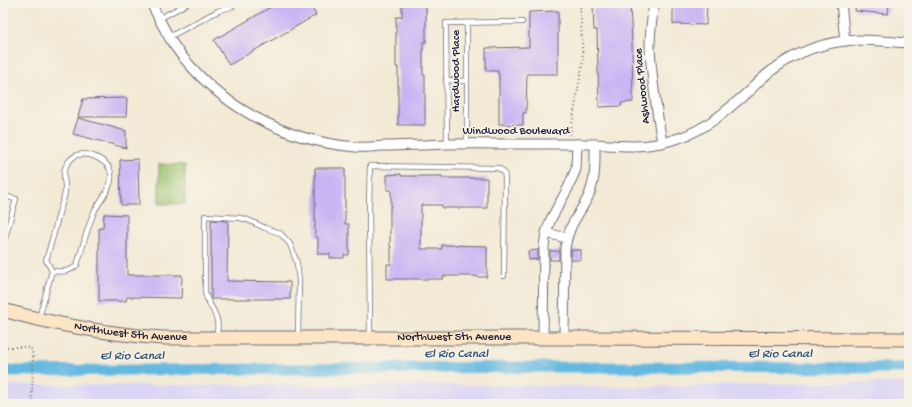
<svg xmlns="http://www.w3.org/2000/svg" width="912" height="407" font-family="'Gochi Hand',sans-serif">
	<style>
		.built { fill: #dcd6f6 }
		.green { fill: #9dc36e; stroke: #607254 }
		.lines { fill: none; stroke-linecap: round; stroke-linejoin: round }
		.canal { stroke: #65b9e1; stroke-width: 11 }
		.building { fill: #c9b4f4 }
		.lane-casing { stroke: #6b6871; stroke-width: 6 }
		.street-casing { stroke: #6b6871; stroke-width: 11 }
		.secondary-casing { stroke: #6b6871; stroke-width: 15 }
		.path { stroke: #6b6871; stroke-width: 2; stroke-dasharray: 1 3; stroke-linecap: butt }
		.lane { stroke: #fff; stroke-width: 4.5 }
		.street { stroke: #fff; stroke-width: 9 }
		.secondary { stroke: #fce5c4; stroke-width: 13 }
		.labels { text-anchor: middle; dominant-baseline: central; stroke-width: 3; stroke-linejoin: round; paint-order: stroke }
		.street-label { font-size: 12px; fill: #22223b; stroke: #f7f3e8 }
		.water-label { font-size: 13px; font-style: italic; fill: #395775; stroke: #f7f3e8 }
	</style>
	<rect width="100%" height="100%" fill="#f7f3e8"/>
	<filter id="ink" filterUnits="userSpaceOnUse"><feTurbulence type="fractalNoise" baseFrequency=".025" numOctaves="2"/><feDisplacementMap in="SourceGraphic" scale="8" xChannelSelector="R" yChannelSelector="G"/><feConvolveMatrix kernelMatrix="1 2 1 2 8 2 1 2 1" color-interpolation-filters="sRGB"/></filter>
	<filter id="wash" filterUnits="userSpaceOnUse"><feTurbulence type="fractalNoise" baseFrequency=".012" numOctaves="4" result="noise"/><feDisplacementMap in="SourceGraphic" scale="16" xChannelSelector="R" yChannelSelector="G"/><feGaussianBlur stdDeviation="0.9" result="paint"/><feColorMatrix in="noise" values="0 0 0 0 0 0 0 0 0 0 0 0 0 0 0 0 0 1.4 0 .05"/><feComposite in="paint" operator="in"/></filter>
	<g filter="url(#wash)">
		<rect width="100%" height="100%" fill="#f3ead5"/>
		<polygon class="built" points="856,382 909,383 909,404 3,404 3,385 536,385 642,387"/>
		<polygon class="green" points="159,164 185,165 185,204 159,204"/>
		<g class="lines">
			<polyline class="canal" points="3,371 562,367 909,368"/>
		</g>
		<g id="blocks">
			<g class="building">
				<polygon points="278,3 309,3 316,15 229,65 214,40"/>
				<polygon points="402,3 426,3 426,42 423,42 423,75 425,75 425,125 398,125 398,67 396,67 396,17 402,17"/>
				<polygon points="593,3 630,3 632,42 633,102 621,103 622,106 599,107 597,30 594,30"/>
				<polygon points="683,3 707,3 706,25 673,24 673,5 683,5"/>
				<polygon points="856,3 889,3 888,14 855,11"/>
				<polygon points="558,11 558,74 527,74 526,113 523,113 523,125 499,124 499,74 498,74 498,71 486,71 486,48 529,47 529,12"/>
				<polygon points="127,98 126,117 78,117 83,99"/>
				<polygon points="78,118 126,131 126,148 73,134"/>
				<polygon points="138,159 139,205 121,205 120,160"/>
				<polygon points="315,168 345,168 345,224 349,224 349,255 344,255 344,258 330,258 330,254 318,254 318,237 315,237"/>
				<polygon points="401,174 401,176 442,176 442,178 487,178 487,208 442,208 442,205 421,205 421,249 442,249 442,245 487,246 487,277 476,277 476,276 443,276 443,279 387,279 387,264 391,264 391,247 390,247 390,207 391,207 391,190 387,190 387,175"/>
				<polygon points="104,214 127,215 127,275 182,275 181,298 127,297 126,301 99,301 99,228 103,228"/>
				<polygon points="211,220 228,221 227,281 290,282 290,299 211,299"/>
				<polygon points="538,250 538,259 529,260 528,251"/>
				<rect x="571" y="250" width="10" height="10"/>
				<rect x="550" y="251" width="9" height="9"/>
			</g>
		</g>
	</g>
	<g filter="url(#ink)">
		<use href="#blocks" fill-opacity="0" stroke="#6b6871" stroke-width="1"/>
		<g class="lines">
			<defs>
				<g id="lane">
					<polyline points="159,19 188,3"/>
					<polyline points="169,37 218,11 233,6 235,3"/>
					<polyline points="3,69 3,106"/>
					<polyline points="446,80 467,81"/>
					<polyline points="447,144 446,23 522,22"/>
					<polyline points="467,144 467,23"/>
					<polyline points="3,196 16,199 3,245"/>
					<path d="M39,318L52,271L46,260C51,245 55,229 59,213C61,206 64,199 65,192C66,185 62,175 65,168C67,163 72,157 77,155C90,152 110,161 111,174C113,187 101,199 95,210C87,227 83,247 77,265C70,272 62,272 52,271"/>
					<path d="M370,336L369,205L370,166L498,168C505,171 505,175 505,182L504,276"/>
					<path d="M217,337C217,330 219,323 216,317C213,307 207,303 205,292V216L241,218L248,220L265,228L280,233L290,244L297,263L299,281L298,336"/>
				</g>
				<g id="street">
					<path d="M151,3C158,17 165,31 173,44C216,105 283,141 356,147C365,148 373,147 382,146C396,146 410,145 424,145C456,143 487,144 518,144C544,144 569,144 595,144C607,145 620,146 633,146C649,146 664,143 679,138C707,129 727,110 749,91C756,84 763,77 771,71C796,52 826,41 858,40C875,40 892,42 909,43"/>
					<path d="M654,3C652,17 650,31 650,46C651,78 657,111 662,143"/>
					<polyline points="841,3 845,41"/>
					<polyline points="546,233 567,238"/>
					<polyline points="543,338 544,246 546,233 551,219 568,188 576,169 577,144"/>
					<path d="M564,338L565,248C566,241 568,234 571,227C576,217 583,207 588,197C596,180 595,163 595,144"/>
				</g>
				<g id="secondary">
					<path id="s1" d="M3,310C56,325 108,334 163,338H564L909,339"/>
				</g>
			</defs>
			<use href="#lane" class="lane-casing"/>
			<use href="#street" class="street-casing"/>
			<use href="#secondary" class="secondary-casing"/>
			<g class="path">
				<polyline points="570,135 583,61 580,3"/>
				<polyline points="3,347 26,347 31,349 33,355 32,396 33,403 35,404"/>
				<polyline points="443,404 584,403 654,404"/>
				<polyline points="843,404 909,402"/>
			</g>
			<use href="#lane" class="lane"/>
			<use href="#street" class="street"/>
			<use href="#secondary" class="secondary"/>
		</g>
	</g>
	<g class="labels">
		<g class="street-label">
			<text transform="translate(457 71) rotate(-90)">Hardwood Place</text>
			<text transform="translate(643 86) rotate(-96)">Ashwood Place</text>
			<text x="516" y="132">Windwood Boulevard</text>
			<text stroke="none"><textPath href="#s1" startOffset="130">Northwest 5th Avenue</textPath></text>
			<text stroke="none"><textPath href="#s1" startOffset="454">Northwest 5th Avenue</textPath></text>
		</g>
		<g class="water-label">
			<text x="456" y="354">El Rio Canal</text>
			<text x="780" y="354">El Rio Canal</text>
			<text x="132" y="356">El Rio Canal</text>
		</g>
	</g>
	<rect width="912" height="407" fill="none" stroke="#f7f3e8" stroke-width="16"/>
</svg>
